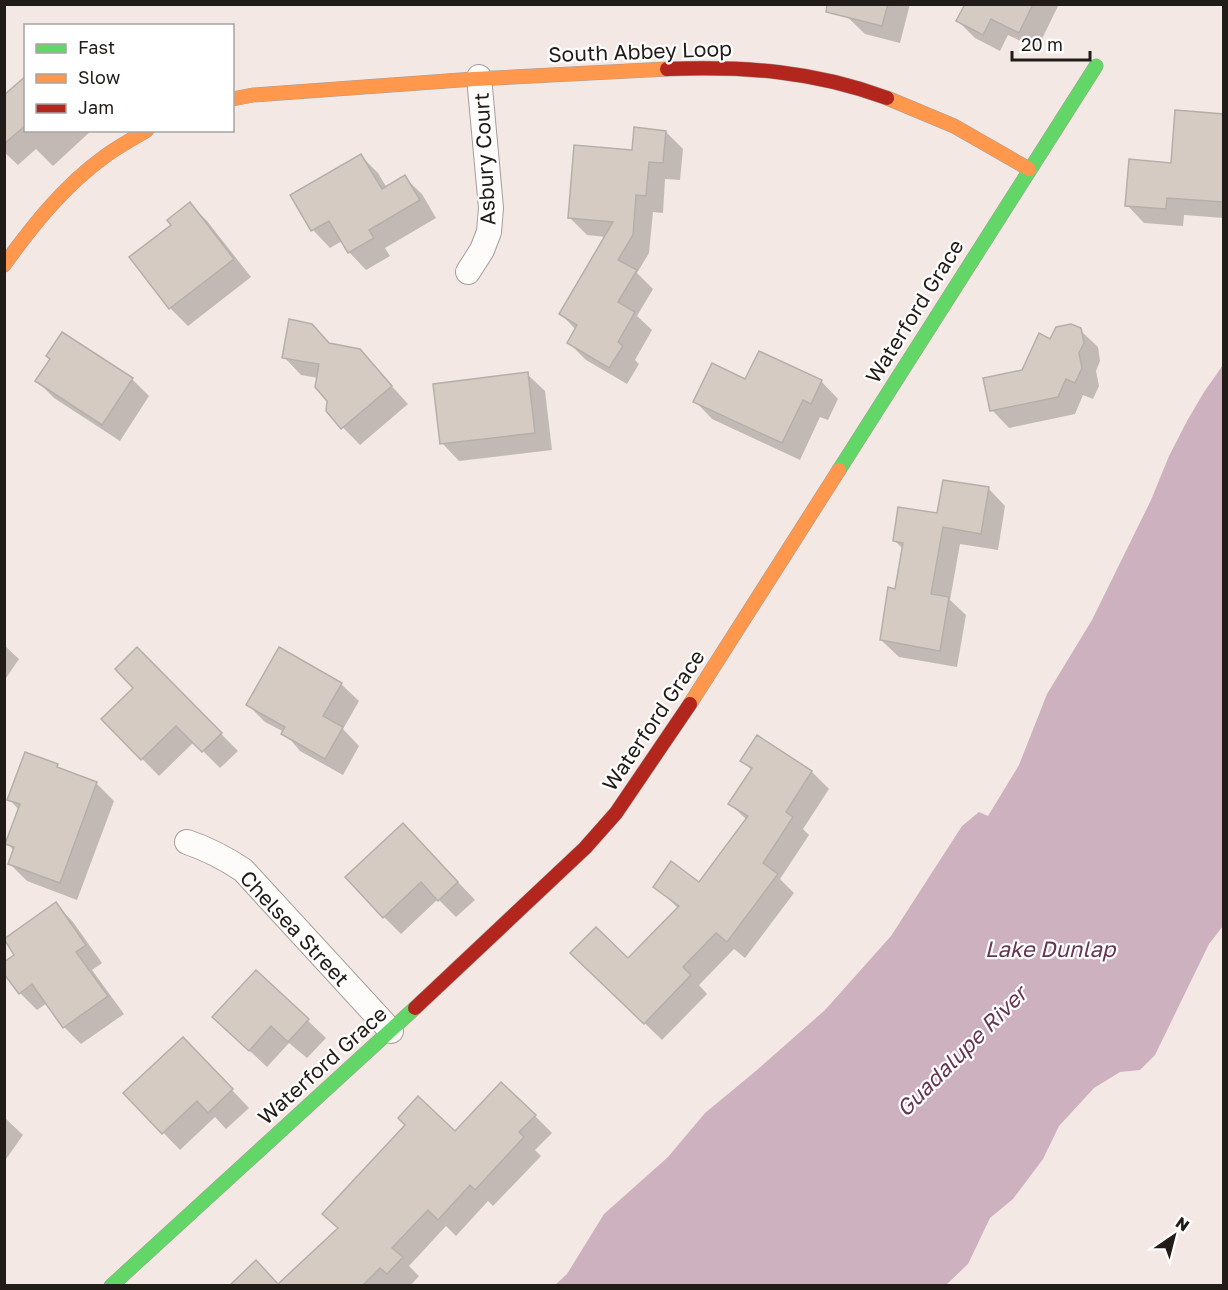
<svg xmlns="http://www.w3.org/2000/svg" width="1228" height="1290" font-family="'Golos Text',sans-serif">
	<style>
		.water { fill: #ceb1bf }
		.shadow { fill: #0003 }
		.building { fill: #d5cbc3; stroke: #b5afaa; stroke-width: 1.5 }
		.lines { fill: none; stroke-linecap: round; stroke-linejoin: round }
		.street-casing { stroke: #a69e9a; stroke-width: 26 }
		.fast-casing { stroke: #a69e9a; stroke-width: 15 }
		.slow-casing { stroke: #a69e9a; stroke-width: 15 }
		.jam-casing { stroke: #a69e9a; stroke-width: 15 }
		.street { stroke: #fdfcfb; stroke-width: 24 }
		.fast { stroke: #63d668; stroke-width: 14 }
		.slow { stroke: #ff974d; stroke-width: 14 }
		.jam { stroke: #b3261e; stroke-width: 14 }
		.labels { text-anchor: middle; dominant-baseline: central; stroke-width: 4.5; stroke-linejoin: round; paint-order: stroke }
		.street-label { font-size: 21px; fill: #221c19; stroke: #fff }
		.water-label { font-size: 22px; font-style: italic; fill: #663454; stroke: #fff }
	</style>
	<rect width="100%" height="100%" fill="#f3e8e3"/>
	<polygon class="water" points="1223,365 1223,926 1209,944 1155,1055 1140,1070 1120,1072 1094,1088 1059,1126 1043,1159 1013,1199 990,1218 968,1264 946,1285 555,1285 567,1274 604,1214 668,1157 705,1113 757,1070 825,1010 891,936 962,826 979,812 988,816 1019,765 1047,694 1092,620 1151,500 1169,456 1187,421 1204,392"/>
	<g class="shadow">
		<polygon points="834,4 910,4 900,43 865,34"/>
		<polygon points="966,4 1059,4 1037,49 1008,35 1000,51 975,38 958,21"/>
		<polygon points="26,78 26,130 92,130 53,166 36,149 18,165 4,152 4,97"/>
		<polygon points="1224,116 1224,218 1184,215 1183,226 1144,223 1127,205"/>
		<polygon points="666,132 683,149 680,180 665,179 663,213 653,212 649,253 637,273 653,289 637,316 652,330 635,360 639,364 627,384 586,360 568,342 576,330 561,314 606,237 587,235 570,218 633,152"/>
		<polygon points="361,156 378,173 387,188 404,177 422,194 436,218 385,248 390,256 366,270 349,252 342,241 330,248 313,230 292,196"/>
		<polygon points="190,204 207,221 251,277 188,326 170,308 131,257 173,225"/>
		<polygon points="312,325 331,345 359,350 408,404 360,445 327,411 329,400 318,378 301,375 284,357"/>
		<polygon points="1080,330 1098,347 1100,361 1096,371 1099,386 1093,399 1083,395 1075,414 1009,428 992,410 1023,371 1051,340"/>
		<polygon points="51,359 132,379 149,396 120,441 54,398 37,381"/>
		<polygon points="527,374 545,391 552,450 459,461 442,443"/>
		<polygon points="746,381 821,381 838,399 828,420 820,417 800,460 712,419 695,401"/>
		<polygon points="988,488 1005,506 998,550 960,544 950,600 966,615 957,667 899,657 881,640 897,591 903,549 895,541"/>
		<polygon points="4,645 19,659 4,681"/>
		<polygon points="137,649 238,751 220,768 194,742 159,776 103,719 136,688"/>
		<polygon points="341,684 359,701 343,729 359,746 343,775 300,751 284,732 265,722 248,705"/>
		<polygon points="757,737 812,772 829,789 803,829 809,835 780,879 794,893 745,958 734,949 699,985 707,994 662,1040 590,970 628,961 679,909 655,886 699,884 747,820 730,804 752,770 742,761"/>
		<polygon points="57,766 63,771 96,783 114,801 77,900 27,881 10,864 14,851 7,843 19,810 9,799"/>
		<polygon points="420,842 475,900 456,917 438,899 401,934 384,917"/>
		<polygon points="56,904 73,922 102,963 92,970 124,1014 81,1044 64,1027 47,1003 37,1010 20,993 17,956"/>
		<polygon points="257,972 326,1038 307,1058 289,1043 267,1067 232,1034"/>
		<polygon points="200,1056 249,1108 226,1129 215,1117 180,1150 125,1093"/>
		<polygon points="535,1116 552,1133 535,1150 541,1156 493,1206 488,1201 456,1236 446,1226 409,1266 419,1276 410,1286 279,1286 455,1133"/>
		<polygon points="4,1117 23,1135 4,1162"/>
	</g>
	<g class="building">
		<polygon points="827,4 888,4 882,26 826,12"/>
		<polygon points="962,4 1033,4 1019,33 991,19 983,35 956,21 964,6"/>
		<polygon points="26,76 26,125 4,144 4,95"/>
		<polygon points="1175,110 1224,114 1224,202 1167,198 1166,209 1125,206 1129,159 1171,163"/>
		<polygon points="634,127 666,131 663,163 649,162 646,196 636,195 633,235 618,260 637,270 618,302 635,312 618,342 623,346 609,368 567,343 577,325 559,314 613,222 568,218 574,145 632,150"/>
		<polygon points="361,154 382,189 405,175 420,200 369,230 374,238 348,253 329,221 311,231 290,195"/>
		<polygon points="190,202 234,259 169,309 129,257 171,225 167,220"/>
		<polygon points="289,319 312,324 329,343 360,349 392,386 341,429 326,411 327,401 315,387 319,364 282,358"/>
		<polygon points="1071,324 1081,328 1084,343 1079,353 1082,368 1075,383 1066,379 1058,397 990,411 983,378 1022,370 1039,333 1050,339 1056,327"/>
		<polygon points="62,332 133,378 102,425 35,381 50,359 46,356"/>
		<polygon points="759,351 822,380 811,404 803,400 782,443 693,402 712,363 745,379"/>
		<polygon points="528,372 535,433 440,444 433,384"/>
		<polygon points="943,480 989,487 981,534 943,527 931,594 949,597 940,651 880,640 888,587 895,589 903,543 893,541 898,507 937,513"/>
		<polygon points="137,647 222,733 202,752 176,726 141,760 101,719 133,688 115,669"/>
		<polygon points="279,647 342,683 323,716 343,727 325,759 281,734 285,727 246,705"/>
		<polygon points="757,735 812,771 786,812 793,817 763,863 778,874 727,942 716,933 683,967 691,975 644,1024 570,953 596,927 628,958 679,906 653,887 671,861 699,882 748,816 728,804 752,768 740,761"/>
		<polygon points="25,752 58,764 57,767 97,782 60,883 8,864 14,847 5,844 20,804 7,800"/>
		<polygon points="403,823 458,882 438,901 421,882 383,918 345,877"/>
		<polygon points="56,902 86,945 76,952 108,996 63,1028 32,984 19,994 4,974 4,962 14,955 4,939"/>
		<polygon points="256,970 309,1019 288,1042 271,1026 249,1051 212,1017"/>
		<polygon points="183,1037 233,1089 208,1113 197,1101 162,1134 123,1093"/>
		<polygon points="501,1082 536,1115 519,1132 524,1137 475,1190 470,1185 438,1220 428,1210 392,1248 403,1257 387,1274 380,1268 362,1286 229,1286 256,1260 278,1284 338,1228 322,1214 405,1125 398,1118 418,1096 455,1131"/>
	</g>
	<g class="lines">
		<defs>
			<g id="street">
				<polyline points="468,272 482,250 489,232 491,208 479,77"/>
				<path d="M187,842C208,849 225,858 243,870L391,1031"/>
			</g>
			<g id="fast">
				<polyline points="839,470 1096,66"/>
				<polyline points="111,1286 415,1008"/>
			</g>
			<g id="slow">
				<polyline points="887,98 954,126 1029,169"/>
				<polyline points="232,99 253,95 474,79 667,69"/>
				<path d="M4,265C33,225 64,186 104,157C117,147 133,139 147,130"/>
				<polyline points="690,704 839,470"/>
			</g>
			<g id="jam">
				<path d="M667,69C745,66 814,71 887,98"/>
				<polyline points="415,1008 585,848 616,813 690,704"/>
			</g>
		</defs>
		<use href="#street" class="street-casing"/>
		<use href="#fast" class="fast-casing"/>
		<use href="#slow" class="slow-casing"/>
		<use href="#jam" class="jam-casing"/>
		<use href="#street" class="street"/>
		<use href="#fast" class="fast"/>
		<use href="#slow" class="slow"/>
		<use href="#jam" class="jam"/>
	</g>
	<g class="labels">
		<g class="street-label">
			<text transform="translate(640 51) rotate(-2)">South Abbey Loop</text>
			<text transform="translate(484 159) rotate(-93)">Asbury Court</text>
			<text transform="translate(914 311) rotate(-58)">Waterford Grace</text>
			<text transform="translate(653 720) rotate(-56)">Waterford Grace</text>
			<text transform="translate(295 928) rotate(47)">Chelsea Street</text>
			<text transform="translate(322 1065) rotate(-42)">Waterford Grace</text>
		</g>
		<g class="water-label">
			<text x="1050" y="948">Lake Dunlap</text>
			<text transform="translate(961 1051) rotate(-45)">Guadalupe River</text>
		</g>
	</g>
	<rect width="1228" height="1290" fill="none" stroke="#221c19" stroke-width="12"/>
	<rect x="24" y="24" width="210" height="108" fill="#ffffff" stroke="#a7a4a3" stroke-width="1.5"/>
	<rect x="36" y="44" width="30" height="9" fill="#63d668" stroke="#a7a4a3" stroke-width="1.5"/>
	<text x="78" y="54" font-size="18" fill="#221c19">Fast</text>
	<rect x="36" y="74" width="30" height="9" fill="#ff974d" stroke="#a7a4a3" stroke-width="1.5"/>
	<text x="78" y="84" font-size="18" fill="#221c19">Slow</text>
	<rect x="36" y="104" width="30" height="9" fill="#b3261e" stroke="#a7a4a3" stroke-width="1.5"/>
	<text x="78" y="114" font-size="18" fill="#221c19">Jam</text>
	<g transform="translate(1174 1236) rotate(35)" stroke="#ffffff" stroke-width="4.5" paint-order="stroke">
	<path d="M0-4.5L10 22L0 15L-10 22Z" fill="#221c19"/>
	<text y="-9" font-size="16" font-weight="bold" text-anchor="middle" fill="#221c19">N</text>
	</g>
	<path d="M1012 51v9h78v-9" fill="none" stroke="#221c19" stroke-width="3"/>
	<text x="1021" y="51" font-size="18" fill="#221c19" stroke="#ffffff" stroke-width="4.5" paint-order="stroke">20 m</text>
</svg>
